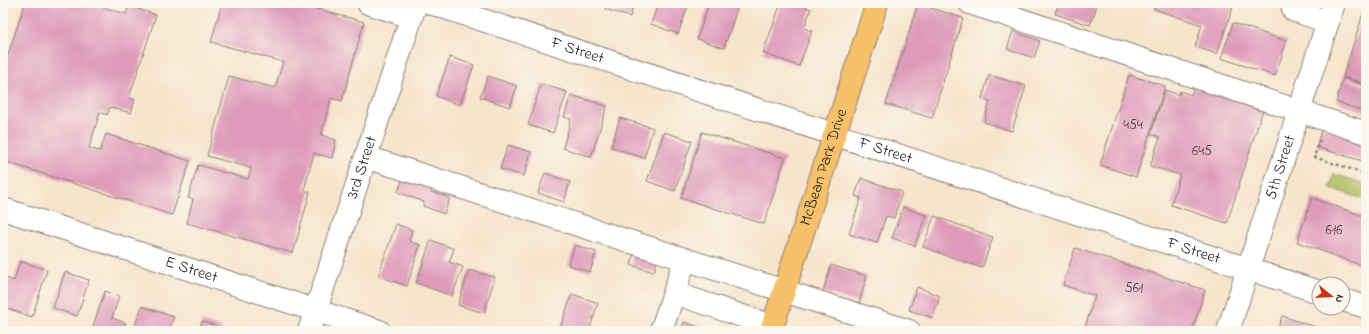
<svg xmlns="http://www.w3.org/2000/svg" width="1369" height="334" font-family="'Indie Flower',sans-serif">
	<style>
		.green { fill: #afbb5c; stroke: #666c3c }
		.building { fill: #de9bb9 }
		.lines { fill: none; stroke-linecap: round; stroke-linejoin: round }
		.minor-casing { stroke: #898074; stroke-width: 24 }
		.major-casing { stroke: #898074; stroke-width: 24 }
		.path { stroke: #898074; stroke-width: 2.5; stroke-dasharray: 3 3; stroke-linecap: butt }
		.minor { stroke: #fff; stroke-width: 22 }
		.major { stroke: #f6c16b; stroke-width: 22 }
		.labels { text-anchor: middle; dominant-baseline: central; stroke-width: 3; stroke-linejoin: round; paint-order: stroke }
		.number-label { font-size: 14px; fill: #4c3c43 }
		.street-label { font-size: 16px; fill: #1c1c1c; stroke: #fbf7ec }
	</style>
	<rect width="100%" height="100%" fill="#fbf7ec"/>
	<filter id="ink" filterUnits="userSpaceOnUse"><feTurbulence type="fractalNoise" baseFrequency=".025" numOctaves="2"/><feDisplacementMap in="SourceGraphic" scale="8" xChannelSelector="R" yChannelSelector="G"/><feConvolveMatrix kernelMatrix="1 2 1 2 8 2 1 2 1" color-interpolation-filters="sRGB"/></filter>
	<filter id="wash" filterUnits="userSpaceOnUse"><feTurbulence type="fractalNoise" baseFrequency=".012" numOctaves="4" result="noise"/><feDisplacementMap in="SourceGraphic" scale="16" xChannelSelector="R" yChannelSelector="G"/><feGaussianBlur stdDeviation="0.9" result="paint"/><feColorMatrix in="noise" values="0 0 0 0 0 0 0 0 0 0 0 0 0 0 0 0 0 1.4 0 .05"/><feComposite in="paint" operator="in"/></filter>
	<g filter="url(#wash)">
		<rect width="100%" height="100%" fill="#f6e4cb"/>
		<polygon class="green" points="1334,174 1366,184 1366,200 1330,188"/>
		<g id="blocks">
			<g class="building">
				<polygon points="25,3 90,3 126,14 129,6 156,15 129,98 135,100 131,113 110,107 107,115 100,112 89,148 100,151 106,134 190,161 172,215 3,161 3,60 6,61"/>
				<polygon points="222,3 295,3 364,22 342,101 331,98 321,135 336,140 332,158 314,153 304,190 310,192 293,253 187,223 193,199 188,198 198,165 248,179 251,168 207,156 229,76 275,88 283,62 211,42"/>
				<polygon points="607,3 634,3 630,17 605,9"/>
				<polygon points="658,3 689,3 678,34 651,24"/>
				<polygon points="709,3 739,3 724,48 697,39"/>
				<polygon points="781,3 795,3 811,9 804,28 812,31 799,66 763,53"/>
				<polygon points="1059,3 1098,3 1090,25 1055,14"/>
				<polygon points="1156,3 1221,3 1233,7 1217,54 1195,47 1202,25 1154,9"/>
				<polygon points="918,4 963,18 932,118 886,104"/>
				<polygon points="1366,4 1366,84 1343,77"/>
				<polygon points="1233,23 1287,41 1275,76 1221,58"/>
				<polygon points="1013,31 1040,41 1034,58 1007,49"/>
				<polygon points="450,57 474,65 460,105 436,96"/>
				<polygon points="989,75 1026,86 1012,131 984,122 990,101 982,99"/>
				<polygon points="1129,75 1165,86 1136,177 1100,165"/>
				<polygon points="488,76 517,86 510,107 480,97"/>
				<polygon points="1343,78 1366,86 1366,112 1336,102"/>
				<polygon points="541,84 567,92 553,133 528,125"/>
				<polygon points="1194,86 1263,109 1227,223 1171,205 1180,175 1150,166 1160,137 1151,134 1165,90 1179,95 1180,91 1191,95"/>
				<polygon points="571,95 607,106 591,157 563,148 571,119 564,117"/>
				<polygon points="620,118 653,128 644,158 611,147"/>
				<polygon points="1322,127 1366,141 1366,162 1316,147"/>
				<polygon points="664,132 692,141 675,191 647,181"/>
				<polygon points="702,132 785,158 764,224 681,198"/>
				<polygon points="508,145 531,152 524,176 500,169"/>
				<polygon points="545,173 570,182 564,202 538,193"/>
				<polygon points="404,175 434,185 431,192 450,198 444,214 423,206 424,202 398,192"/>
				<polygon points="861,178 902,192 894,218 886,216 877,243 849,234 861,198 855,196"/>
				<polygon points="1312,198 1366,217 1366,267 1297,242"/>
				<polygon points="903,207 926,215 915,246 892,238"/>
				<polygon points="934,216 993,237 982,268 923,247"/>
				<polygon points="396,224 412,230 409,241 420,245 407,286 378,276"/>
				<polygon points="431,240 454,249 449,262 463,267 452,296 416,283"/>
				<polygon points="575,245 596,252 590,272 568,265"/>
				<polygon points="1075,248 1205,290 1192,331 1096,331 1085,327 1095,296 1063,285"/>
				<polygon points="635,249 658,256 654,272 631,265"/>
				<polygon points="20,261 47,270 32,317 3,307 3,277 14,281"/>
				<polygon points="831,265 867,276 859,303 823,292"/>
				<polygon points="469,270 495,277 484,313 458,305"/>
				<polygon points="65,272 89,280 77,316 53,308"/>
				<polygon points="917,287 940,296 933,318 909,310"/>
				<polygon points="105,291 119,296 112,318 126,323 123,331 107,331 93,326"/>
				<polygon points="572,294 598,303 589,331 559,331"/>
				<polygon points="142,306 174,317 169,331 133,331"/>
				<polygon points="1282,316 1325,330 1325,331 1277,331"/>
				<polygon points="202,321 222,328 221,331 199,331"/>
				<polygon points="684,322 711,331 681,331"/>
			</g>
		</g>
	</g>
	<g filter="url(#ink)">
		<use href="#blocks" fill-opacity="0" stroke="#898074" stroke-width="1"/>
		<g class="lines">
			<defs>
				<g id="minor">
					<polyline points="368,3 411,17"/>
					<path id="s1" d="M430,3L1319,292"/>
					<polyline points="970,3 1366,133"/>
					<polyline points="1293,10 1328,22"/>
					<polyline points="366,157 909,331"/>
					<path id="s2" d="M3,209L379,331"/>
					<polyline points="674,293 685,259"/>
					<polyline points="1343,300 1366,307"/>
					<path id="s3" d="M309,331L416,3"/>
					<polyline points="661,331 674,293 772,326"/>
					<path id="s4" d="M1228,331L1334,3"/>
				</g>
				<g id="major">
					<path id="s5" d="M771,331L877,3"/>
				</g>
			</defs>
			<use href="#minor" class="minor-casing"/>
			<use href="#major" class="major-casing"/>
			<polyline class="path" points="1320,140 1314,157 1366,174"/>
			<use href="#minor" class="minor"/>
			<use href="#major" class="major"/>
		</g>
	</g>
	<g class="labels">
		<g class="number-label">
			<text x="1133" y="125">454</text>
			<text x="1202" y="151">645</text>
			<text x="1334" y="230">616</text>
			<text x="1134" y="288">561</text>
		</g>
		<g class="street-label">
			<text stroke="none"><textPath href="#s1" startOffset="155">F Street</textPath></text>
			<text stroke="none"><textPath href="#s1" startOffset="479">F Street</textPath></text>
			<text stroke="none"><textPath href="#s3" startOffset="172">3rd Street</textPath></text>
			<text stroke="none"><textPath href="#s5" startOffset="172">McBean Park Drive</textPath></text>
			<text stroke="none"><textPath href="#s4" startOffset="172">5th Street</textPath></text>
			<text stroke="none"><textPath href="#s1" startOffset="803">F Street</textPath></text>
			<text stroke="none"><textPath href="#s2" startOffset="198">E Street</textPath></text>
		</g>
	</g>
	<rect width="1369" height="334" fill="none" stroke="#fbf7ec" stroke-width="16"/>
	<g transform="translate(1331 296) rotate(108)"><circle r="19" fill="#fbf7ec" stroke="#a29f99"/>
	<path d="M0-3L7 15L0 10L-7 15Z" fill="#c8321e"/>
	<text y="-6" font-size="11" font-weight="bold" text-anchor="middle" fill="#1c1c1c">N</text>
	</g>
</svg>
